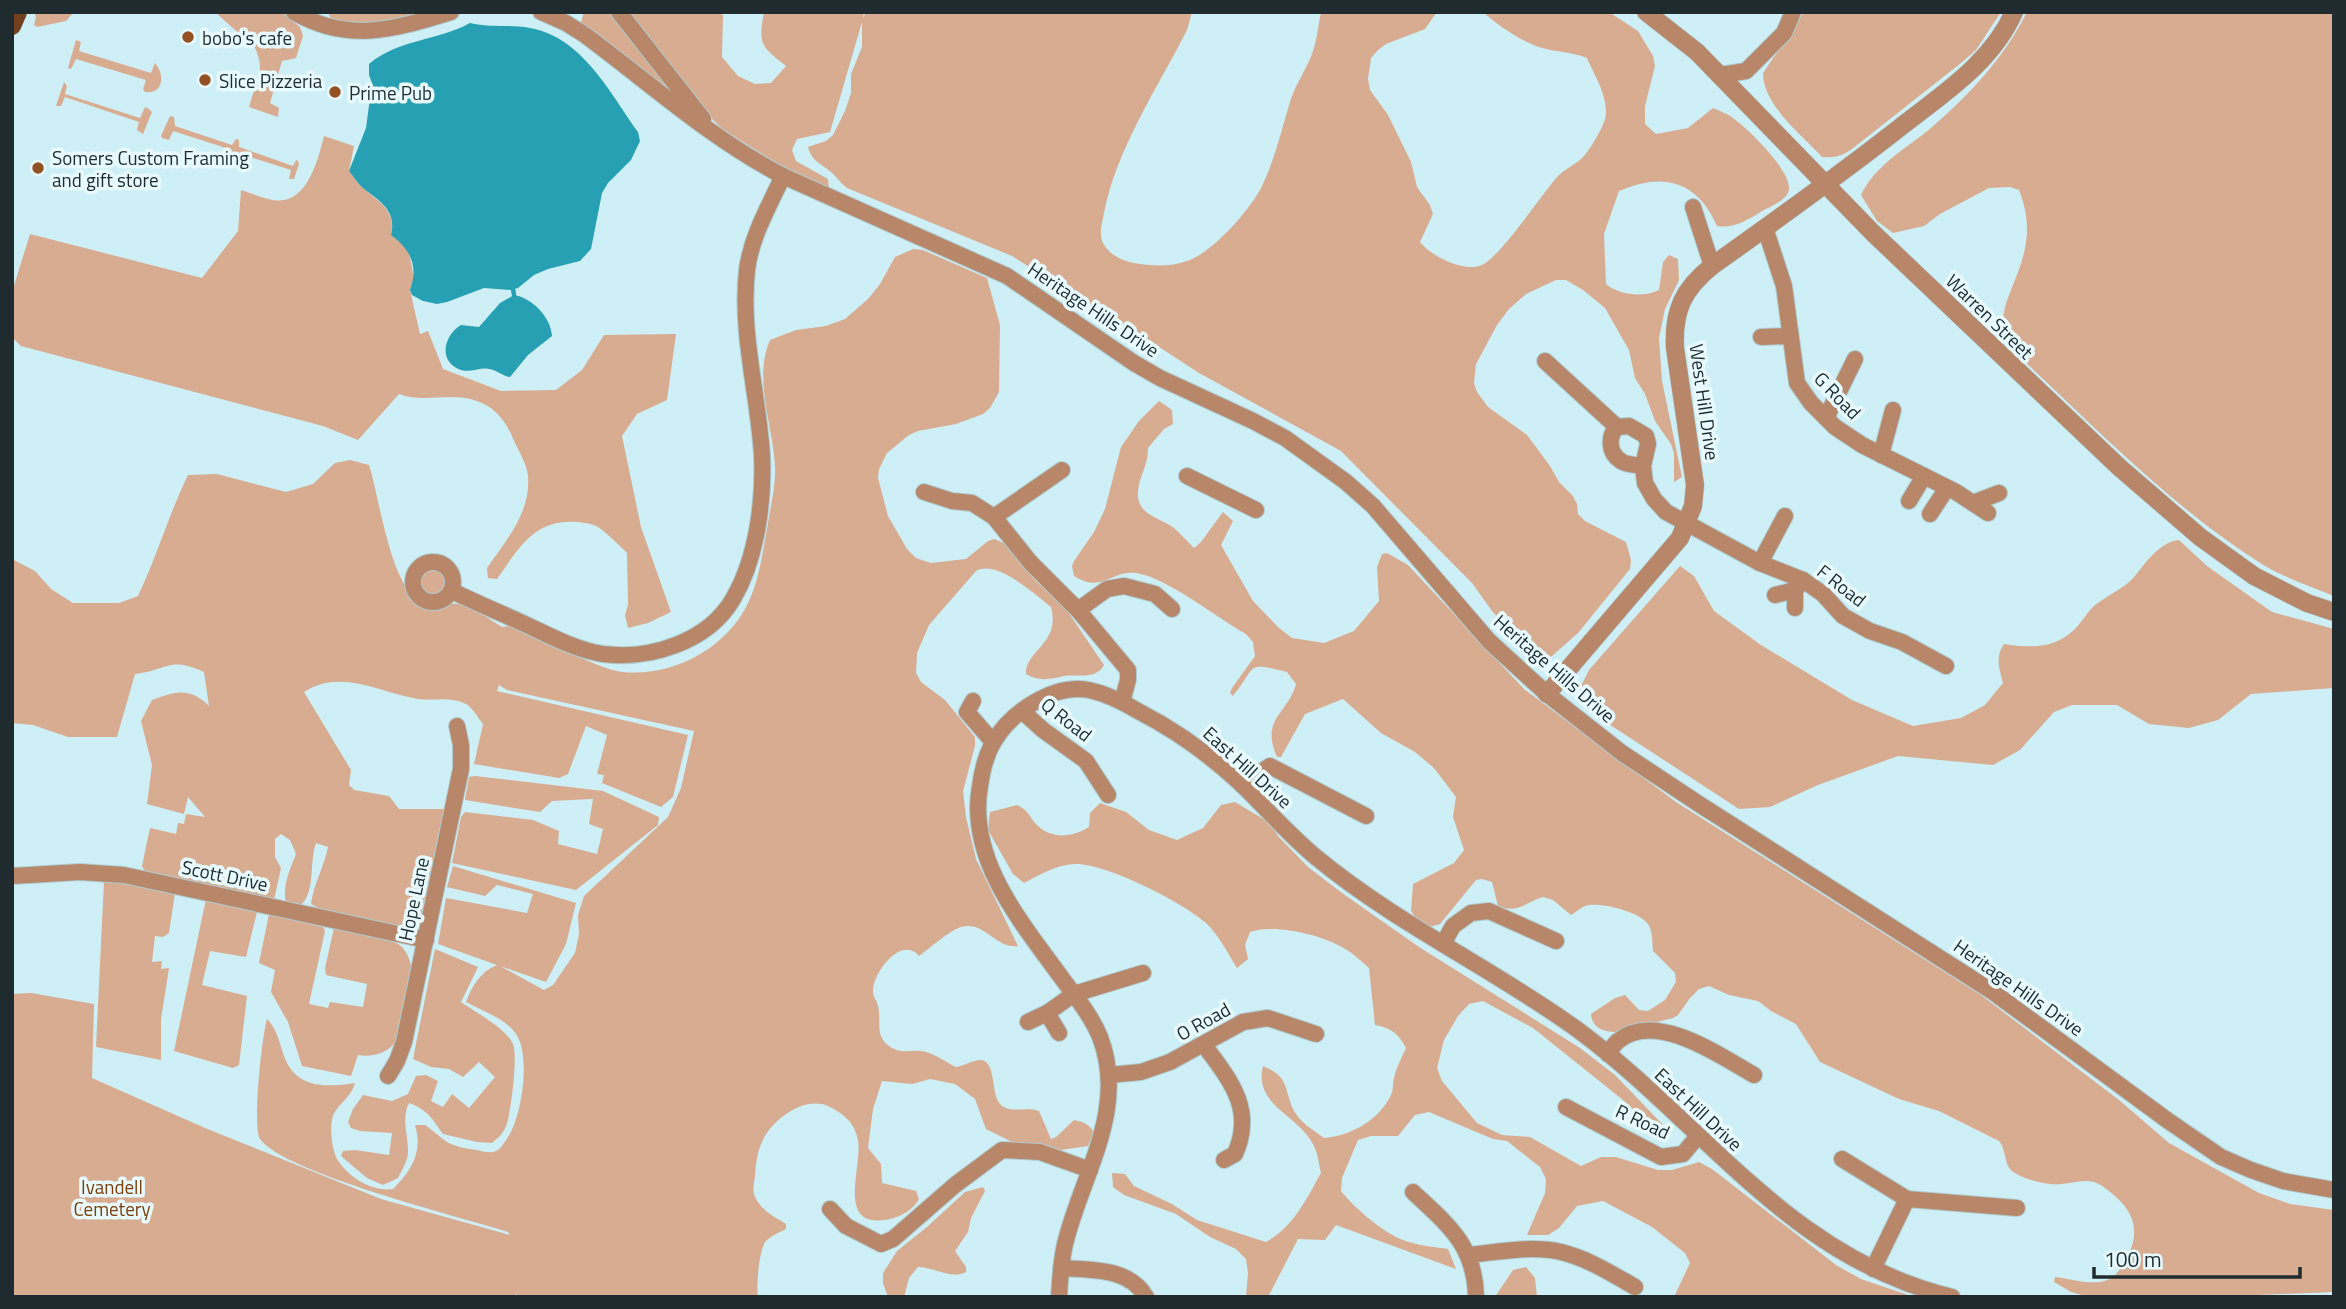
<svg xmlns="http://www.w3.org/2000/svg" width="2346" height="1309" font-family="'Titillium Web',sans-serif">
	<style>
		.green { fill: #d8ac91 }
		.water { fill: #27a0b3 }
		.lines { fill: none; stroke-linecap: round; stroke-linejoin: round }
		.stream { stroke: #27a0b3; stroke-width: 4.5 }
		.minor-casing { stroke: #afccd2; stroke-width: 18 }
		.tertiary-casing { stroke: #afccd2; stroke-width: 19 }
		.primary-casing { stroke: #afccd2; stroke-width: 19 }
		.minor { stroke: #b88769; stroke-width: 16 }
		.tertiary { stroke: #b88769; stroke-width: 18 }
		.primary { stroke: #72401e; stroke-width: 18 }
		.poi-dot { fill: #945121; stroke: #e7fafe; stroke-width: 2.5 }
		.labels { text-anchor: middle; dominant-baseline: central; stroke-width: 7; stroke-linejoin: round; paint-order: stroke }
		.poi-label { font-size: 19px; fill: #1f2b2e; stroke: #e7fafe; text-anchor: start }
		.street-label { font-size: 19px; fill: #1f2b2e; stroke: #e7fafe }
		.park-label { font-size: 19px; fill: #7f3e08; stroke: #e7fafe }
	</style>
	<rect width="100%" height="100%" fill="#cfeff6"/>
	<g class="green">
		<polygon points="34,12 74,12 66,21 37,27 34,25 36,17"/>
		<path d="M215,12H282L300,27L303,36L296,58L282,61L270,103L279,108L278,117L249,107C257,77 268,71 251,40L245,39Z"/>
		<path d="M328,12H438C403,20 367,32 332,21Z"/>
		<polygon points="584,12 610,12 615,16 671,91 667,92 583,26 581,22"/>
		<path d="M628,12H721L723,16L722,57L738,76L755,84L771,83L786,66C761,46 758,45 764,12H864L863,18L866,12H1192L1187,30C1158,87 1116,150 1104,213C1103,220 1100,228 1101,234C1101,250 1120,261 1134,263C1151,266 1171,267 1187,261C1212,253 1249,211 1261,188C1275,160 1281,131 1290,102C1295,85 1306,70 1312,54C1317,41 1318,26 1321,12H1437L1425,29L1386,44L1378,50L1371,58L1368,79L1370,90L1388,115L1411,162L1417,187L1430,205L1433,214L1420,242C1431,256 1464,273 1482,265C1501,256 1541,195 1558,176C1566,168 1577,164 1584,156C1591,148 1602,129 1605,119C1610,99 1594,75 1587,58C1572,52 1557,52 1542,48C1524,43 1497,25 1483,12H1609L1638,31L1653,56L1655,66L1645,106V124L1656,134L1688,128L1713,108C1720,111 1728,114 1733,118C1747,128 1797,175 1788,193C1784,201 1770,207 1762,211C1748,220 1733,229 1717,226C1697,180 1663,172 1619,191L1604,234L1606,284C1619,295 1643,298 1659,290L1663,262L1669,255L1678,259L1679,280L1665,309L1659,338L1662,381L1682,477L1674,482V453L1671,444L1655,421L1645,394L1635,378L1629,350L1605,308L1583,290L1566,280H1556L1526,294L1509,309L1497,325L1476,364L1474,383L1477,392L1488,407L1527,435L1550,466L1559,482L1573,496L1577,504L1578,514L1585,521L1626,542L1631,560L1630,569L1578,633L1552,656L1543,660L1530,653L1492,611L1472,583L1341,451L1199,373L1150,341L1121,326L1012,256L847,188C840,183 837,177 831,172C821,163 812,162 808,147L826,141L833,135L845,111L851,93V74L862,47V22L830,132L797,139L792,150L796,161L828,179L829,188L781,166L721,128L698,104L652,40Z"/>
		<path d="M1804,12H2001L1976,50L1961,63L1852,149C1842,156 1835,158 1822,157C1801,134 1763,105 1763,73Z"/>
		<path d="M2027,12H2334V596C2311,587 2286,578 2265,566C2175,510 2100,432 2023,360C2015,350 2007,340 2004,327C2001,313 2008,298 2013,285C2027,251 2033,226 2019,190L2010,187L1989,188L1940,214L1924,226L1893,233L1877,221L1861,195C1875,165 1907,148 1931,128C1969,95 2004,58 2027,12Z"/>
		<path d="M76,40L81,42L79,51L151,73L155,63C165,75 164,94 145,92L143,89L146,80L76,59L71,69L68,68Z"/>
		<polygon points="64,82 67,86 65,94 140,118 145,107 149,109 152,112 143,134 137,130 139,122 65,97 61,106 56,106"/>
		<polygon points="170,116 174,117 175,126 232,145 236,139 239,140 239,147 293,166 296,160 298,161 299,164 294,179 289,179 291,170 237,153 234,161 231,160 232,150 173,131 169,140 162,138 161,136"/>
		<path d="M324,136L354,146L349,171C354,177 358,184 364,189C380,202 396,211 391,235L405,245L410,257L414,279L410,290L420,334L428,331L443,369L501,391L556,390L582,370L604,335L676,334L667,400L637,414L622,436L641,527L671,612L648,623L628,628L625,615L628,605L627,553C618,544 608,534 598,527C591,523 585,523 577,522C534,519 520,547 497,579L488,578L487,568C506,540 531,513 528,476C527,465 519,451 514,441C507,422 495,406 474,400C450,393 422,403 399,394L358,440L323,426L21,346L12,337V292L30,234L202,278L238,231L241,190C251,193 262,198 273,200C307,206 318,160 324,136Z"/>
		<path d="M913,249L923,250L987,278L1000,325L999,392L990,408L983,414L956,424L918,431L909,435L887,453L879,469L878,478L888,516L907,549L916,558L931,563L966,559L988,541L994,539L1004,543L1035,580L1066,609L1104,665C1096,680 1078,674 1064,676C1050,679 1039,682 1026,674C1025,650 1061,644 1051,607C1034,594 997,559 976,571L929,625L917,653L916,673L921,682L945,700L975,737V746L963,791L966,817L976,859L1018,946C996,949 984,920 961,927C949,931 930,948 919,956C901,935 873,973 873,991C873,998 877,1000 878,1006C882,1021 874,1035 889,1046C900,1054 909,1050 921,1051C933,1052 945,1062 956,1067C963,1066 975,1059 982,1060C997,1064 990,1094 1001,1105C1010,1114 1027,1106 1039,1111L1051,1139L1056,1137L1074,1120C1083,1122 1090,1124 1094,1133L1088,1146L1054,1151L1035,1145L1012,1142L986,1129L975,1099L955,1084L930,1079L912,1084L882,1081L873,1109L868,1148L881,1164L882,1183L916,1191L919,1199C913,1210 902,1216 890,1219C834,1231 863,1167 858,1140C855,1123 843,1113 828,1106C804,1096 773,1119 763,1140C757,1151 756,1164 755,1176C754,1183 752,1190 755,1197C763,1212 773,1216 786,1224V1229C780,1232 771,1236 766,1241C759,1249 756,1286 758,1297H517V1291L516,1297H12V994L31,993L94,1004L92,1078L205,1128L381,1199L510,1235L508,1232C461,1217 284,1173 260,1139C252,1128 262,1035 267,1019C276,1028 279,1040 283,1053C294,1088 323,1088 355,1083C351,1099 334,1106 332,1120C330,1130 332,1150 337,1159C349,1178 372,1192 393,1189C412,1170 423,1152 415,1125H425C448,1142 446,1146 477,1150C481,1151 488,1153 493,1152C500,1151 504,1143 508,1137C522,1116 531,1055 516,1034C505,1018 482,1011 466,1002C472,986 481,971 497,965L438,944L446,898L527,913L533,894L497,885L485,896L447,887L453,866L576,903L566,944L546,982L500,966L544,990L553,985L575,953L579,934L578,915L584,896L668,817L681,788L694,731L507,690L499,685L497,691L688,735L673,797L661,807L602,783L604,775L597,774L607,735L586,726L568,774L559,778L474,764L483,724C478,718 473,708 466,704C450,696 434,701 418,699C380,693 341,668 304,692L351,770L349,785L354,790L389,796L399,809H444L420,921L412,930L320,909L311,904C314,883 324,867 328,847L316,843C309,861 316,891 301,905L286,903C282,887 290,869 296,854L290,840L281,834L275,839V857L281,868L274,900L145,872L142,866L150,828L176,834L178,823L184,824L186,814L205,817L188,797L184,814L147,804L152,765L141,721L152,700C176,691 190,687 209,706L204,672C170,656 168,670 135,674L117,737H68L33,725L12,723V559L35,571L51,589L73,603H119L138,596C157,556 169,514 188,475L217,474L286,492L313,484L335,463L350,460L369,465C380,499 390,589 423,603C440,611 445,602 459,604C474,606 490,620 502,627L517,625C542,637 598,670 623,672C673,677 728,648 749,601C760,577 763,549 768,523C771,504 776,485 775,466C773,425 753,379 770,340L796,330L826,326L845,319L868,299L880,284L895,257Z"/>
		<path d="M1159,401L1172,410L1173,424L1164,429L1148,448C1148,467 1139,476 1138,491C1136,515 1159,517 1174,528C1181,534 1187,541 1194,548L1201,542L1223,512L1233,521L1221,545L1253,601L1279,628L1292,638L1324,643L1354,631L1379,601L1377,567L1382,554L1387,553L1408,565L1524,689L1676,802L1981,995L2119,1100L2169,1143L2259,1193L2290,1204L2334,1210V1292L2234,1296L2089,1297L2071,1292L2054,1282L2055,1277C2073,1279 2104,1290 2117,1273C2137,1247 2143,1221 2116,1197C2109,1191 2103,1185 2094,1182C2083,1179 2073,1183 2062,1184C2049,1186 2026,1180 2015,1173C2003,1167 2007,1150 1999,1141L1939,1111L1899,1099L1820,1062L1796,1024L1771,1011L1758,1001L1729,995L1709,986L1699,989L1690,998L1678,1015L1673,1018L1616,1032C1604,1032 1592,1028 1591,1014L1615,998L1625,995L1639,1010L1648,1011L1665,1000L1676,982L1675,973L1653,951C1652,942 1653,932 1648,924C1640,912 1599,901 1585,906C1580,908 1575,913 1571,915L1553,900L1543,897C1526,902 1518,914 1498,906L1492,882L1482,879L1476,880L1440,924L1430,927L1420,924L1411,911L1413,884L1454,863L1464,850L1453,817L1456,797L1434,768L1415,752L1381,733L1343,699L1305,714L1281,757H1277C1260,718 1288,714 1296,684L1287,672C1244,661 1257,667 1233,696L1230,693L1232,688L1255,656L1253,642L1246,634C1217,618 1166,577 1136,573C1110,570 1103,594 1074,576L1072,566L1074,561L1094,532L1105,509L1121,447L1139,421Z"/>
		<path d="M2179,540L2207,566L2272,612L2334,629V688L2251,694L2218,720L2189,728L2149,724L2117,705H2072L2054,712L2020,750L1993,765L1898,756L1818,785L1770,807L1739,809L1598,717L1579,690L1589,670L1680,566L1694,576L1714,611L1761,645L1852,700L1913,726L1961,718L1985,705L2003,683C1999,668 1995,657 2004,644C2030,648 2054,649 2074,630C2082,622 2087,612 2095,605C2108,595 2125,588 2135,576C2146,562 2160,542 2179,540Z"/>
		<circle cx="434" cy="584" r="14"/>
		<polygon points="475,776 603,791 659,817 658,825 576,890 452,863 461,817 465,812 533,820 559,831 558,844 597,854 603,829 589,824 593,799 552,801 540,812 465,800 469,777"/>
		<path d="M1235,802L1270,823L1278,836L1308,867L1342,893L1419,947L1580,1048L1615,1075L1666,1128H1653L1623,1100L1533,1028L1483,1001L1469,1004L1458,1016L1444,1040L1437,1068L1442,1081L1477,1123L1502,1135L1530,1137L1581,1166L1601,1157H1616L1658,1170H1672L1699,1162L1712,1169L1836,1265L1861,1279L1914,1297H1674L1690,1263L1685,1253L1652,1227L1603,1201L1577,1206L1559,1228L1548,1235H1527L1545,1193L1546,1179L1540,1167L1507,1141L1493,1139L1429,1112L1415,1115L1398,1136H1371L1358,1140L1342,1178L1341,1191C1354,1208 1388,1237 1409,1242C1421,1246 1436,1247 1448,1249L1456,1269L1336,1225L1325,1240L1298,1239L1268,1297H1246L1248,1273L1246,1259L1236,1249L1210,1237L1176,1214L1124,1195L1113,1187L1112,1173L1125,1174L1134,1186L1172,1204L1197,1220L1266,1242C1294,1226 1306,1200 1321,1173C1319,1165 1318,1154 1314,1146C1300,1115 1253,1106 1263,1066C1291,1078 1283,1089 1294,1111C1301,1123 1313,1130 1324,1138C1351,1136 1379,1120 1391,1095C1394,1089 1392,1084 1394,1078C1396,1068 1402,1057 1406,1048C1398,1033 1391,1028 1375,1025L1369,968C1362,962 1355,955 1347,950C1325,935 1274,923 1250,932L1245,945L1248,959L1237,968C1228,954 1219,935 1206,923C1184,903 1104,862 1074,864C1056,865 1039,875 1024,883L1013,874L988,830L990,812L1017,805C1031,812 1028,816 1037,825C1052,840 1073,837 1089,827L1090,813L1100,803L1126,812L1149,830L1177,840L1203,828L1221,805Z"/>
		<polygon points="104,881 141,885 175,893 169,933 163,937 155,936 152,962 162,961 161,969 169,968 161,1019 161,1060 96,1047"/>
		<polygon points="206,899 257,912 246,957 210,951 202,985 247,996 239,1065 233,1068 174,1051"/>
		<path d="M269,914L323,927L325,931L309,1004L328,1008L330,1002L363,1007L367,984L326,975L325,968L334,928C354,932 380,934 398,944C405,948 410,958 411,967C413,982 404,1035 393,1045C383,1055 370,1057 358,1055L351,1076L302,1066L288,1022L271,992L275,970L259,963Z"/>
		<path d="M435,949L478,967L461,1002C475,1012 506,1028 513,1044C518,1055 511,1114 506,1126C503,1134 498,1138 492,1143L477,1142L443,1134C433,1120 427,1109 409,1103C401,1119 408,1134 408,1150C409,1159 402,1170 398,1178L383,1185L367,1178L341,1156L343,1151L355,1150L389,1155L392,1133L360,1131L351,1128L348,1122L353,1109L363,1095L392,1101L408,1094L416,1076L426,1075L438,1081L431,1101L443,1107L452,1094L469,1108L495,1077L479,1062L463,1077L449,1069L431,1067L413,1059Z"/>
		<path d="M983,1187L985,1191L971,1218L968,1232L955,1251L966,1267V1272C951,1280 934,1267 918,1267L909,1278L904,1297H888L883,1283V1273L897,1251L927,1227L965,1192Z"/>
		<polygon points="1526,1267 1535,1278 1537,1297 1495,1297 1513,1270"/>
	</g>
	<g class="water">
		<path d="M470,23C489,28 510,24 530,28C582,37 610,93 638,132L640,141L631,160L608,183L602,193L591,249L580,261L548,269L534,275L518,288L511,290L484,288L447,302L437,304L423,301L412,295L410,290C419,266 410,249 391,235C397,211 380,201 364,189C358,184 354,177 349,171L366,128L372,83L369,75V64C399,39 437,41 470,23Z"/>
		<path d="M514,295C532,298 551,317 552,336L528,355L510,377C502,376 497,370 489,369C480,367 471,373 461,370C438,362 443,336 461,325L479,327L500,303Z"/>
	</g>
	<g class="lines">
		<polyline class="stream" points="513,289 514,295"/>
		<defs>
			<g id="minor">
				<path d="M294,12C349,44 395,29 451,12"/>
				<path d="M541,12L566,23L585,35C651,84 710,138 783,176L1007,276L1134,363L1160,378L1253,421L1285,438L1346,482L1373,506L1489,641L1547,694L1622,753L1699,804L1993,992L2167,1120L2221,1157L2251,1170L2283,1181L2334,1190"/>
				<polyline points="619,12 703,119"/>
				<polyline points="1720,75 1746,71 1784,33 1793,12"/>
				<polyline points="1693,207 1712,266"/>
				<polyline points="1765,228 1784,286 1797,383 1811,403 1835,427 1862,445 1956,492 1988,513"/>
				<polyline points="1761,337 1790,336"/>
				<polyline points="1545,361 1617,427"/>
				<polyline points="1826,418 1855,359"/>
				<polyline points="1881,455 1893,410"/>
				<path d="M1643,466C1637,465 1626,465 1621,461C1608,453 1608,436 1617,427L1629,426L1646,436L1648,444L1643,466L1645,483L1654,499L1666,512L1760,563L1803,580L1823,594L1843,616L1870,631L1902,642L1946,666"/>
				<polyline points="1187,476 1256,510"/>
				<polyline points="924,492 952,501 972,503 994,517 1030,562 1078,610 1128,670 1128,680 1122,702"/>
				<polyline points="1909,501 1924,476"/>
				<polyline points="1973,503 1999,493"/>
				<polyline points="1930,514 1947,488"/>
				<polyline points="994,517 1062,470"/>
				<circle cx="433" cy="582" r="20"/>
				<polyline points="1760,563 1785,516"/>
				<path d="M452,591C477,603 503,614 529,626C552,637 577,650 603,654C650,660 708,642 733,599C757,558 764,501 762,455C758,392 740,333 747,270C751,237 769,206 783,176"/>
				<polyline points="1775,595 1795,590"/>
				<polyline points="1795,608 1795,590 1803,580"/>
				<polyline points="1078,610 1107,589 1124,586 1155,594 1172,609"/>
				<polyline points="973,701 967,712 993,742"/>
				<polyline points="1022,711 1043,730 1086,761 1108,795"/>
				<polyline points="1242,785 1270,766 1366,816"/>
				<polyline points="12,876 80,872 124,875 426,940"/>
				<polyline points="1443,944 1453,926 1471,913 1489,911 1556,941"/>
				<polyline points="1047,1013 1059,1033"/>
				<polyline points="1028,1022 1047,1013 1074,994 1143,973"/>
				<path d="M1204,1045C1230,1080 1255,1109 1235,1154L1224,1160"/>
				<path d="M1608,1054C1611,1050 1614,1044 1618,1041C1656,1010 1720,1056 1754,1075"/>
				<polyline points="1109,1075 1141,1072 1170,1062 1243,1022 1268,1018 1316,1034"/>
				<polyline points="388,1076 397,1061 404,1042 461,769 461,745 457,726"/>
				<polyline points="1566,1107 1661,1157 1683,1154 1698,1136"/>
				<polyline points="1842,1159 1907,1199 2017,1208"/>
				<path d="M1413,1192C1448,1225 1475,1245 1476,1297"/>
				<polyline points="830,1209 846,1226 881,1244 893,1239 955,1185 1002,1150 1040,1152 1090,1170"/>
				<path d="M1469,1255C1498,1252 1532,1245 1561,1252C1587,1258 1612,1274 1635,1287"/>
				<path d="M1061,1268C1090,1270 1129,1267 1146,1297"/>
				<polyline points="1873,1269 1907,1199"/>
				<path d="M1059,1297C1060,1279 1061,1261 1065,1244C1082,1174 1128,1110 1100,1037C1091,1015 1075,996 1061,977C1021,922 967,859 980,786C982,772 986,755 993,743C1010,713 1053,683 1089,690C1107,694 1123,702 1138,711C1175,730 1210,755 1240,783C1266,808 1289,835 1317,858C1397,924 1494,969 1578,1030C1705,1124 1789,1258 1952,1297"/>
			</g>
			<g id="tertiary">
				<polyline points="1646,12 1697,52 1873,233 2119,467 2200,537 2254,576 2307,603 2334,612"/>
				<path d="M1547,694L1680,538L1693,506L1695,485L1675,348C1673,311 1683,289 1712,266C1775,221 1837,177 1898,129C1941,95 1991,64 2014,12"/>
			</g>
			<polyline id="primary" points="12,26 18,12"/>
		</defs>
		<use href="#minor" class="minor-casing"/>
		<use href="#tertiary" class="tertiary-casing"/>
		<use href="#primary" class="primary-casing"/>
		<use href="#minor" class="minor"/>
		<use href="#tertiary" class="tertiary"/>
		<use href="#primary" class="primary"/>
	</g>
	<g class="poi-dot">
		<circle cx="188" cy="37" r="7"/>
		<circle cx="205" cy="80" r="7"/>
		<circle cx="335" cy="92" r="7"/>
		<circle cx="38" cy="168" r="7"/>
	</g>
	<g class="labels">
		<g class="poi-label">
			<text x="202" y="37">bobo's cafe</text>
			<text x="219" y="80">Slice Pizzeria</text>
			<text x="349" y="92">Prime Pub</text>
			<text x="52" y="157">Somers Custom Framing<tspan x="52" dy="22">and gift store</tspan></text>
		</g>
		<g class="street-label">
			<text transform="translate(1094 309) rotate(34)">Heritage Hills Drive</text>
			<text transform="translate(1990 316) rotate(44)">Warren Street</text>
			<text transform="translate(1838 395) rotate(46)">G Road</text>
			<text transform="translate(1705 402) rotate(82)">West Hill Drive</text>
			<text transform="translate(1842 585) rotate(38)">F Road</text>
			<text transform="translate(1555 668) rotate(41)">Heritage Hills Drive</text>
			<text transform="translate(1067 719) rotate(38)">Q Road</text>
			<text transform="translate(1248 767) rotate(42)">East Hill Drive</text>
			<text transform="translate(225 875) rotate(12)">Scott Drive</text>
			<text transform="translate(413 899) rotate(-78)">Hope Lane</text>
			<text transform="translate(2019 987) rotate(35)">Heritage Hills Drive</text>
			<text transform="translate(1203 1021) rotate(-29)">O Road</text>
			<text transform="translate(1699 1109) rotate(43)">East Hill Drive</text>
			<text transform="translate(1643 1121) rotate(25)">R Road</text>
		</g>
		<g class="park-label">
			<text x="112" y="1186">Ivandell<tspan x="112" dy="22">Cemetery</tspan></text>
		</g>
	</g>
	<rect width="2346" height="1309" fill="none" stroke="#1f2b2e" stroke-width="28"/>
	<path d="M2094 1267v10h206v-10" fill="none" stroke="#1f2b2e" stroke-width="3.5"/>
	<text x="2104" y="1267" font-size="21" fill="#1f2b2e" stroke="#e7fafe" stroke-width="5" paint-order="stroke">100 m</text>
</svg>
